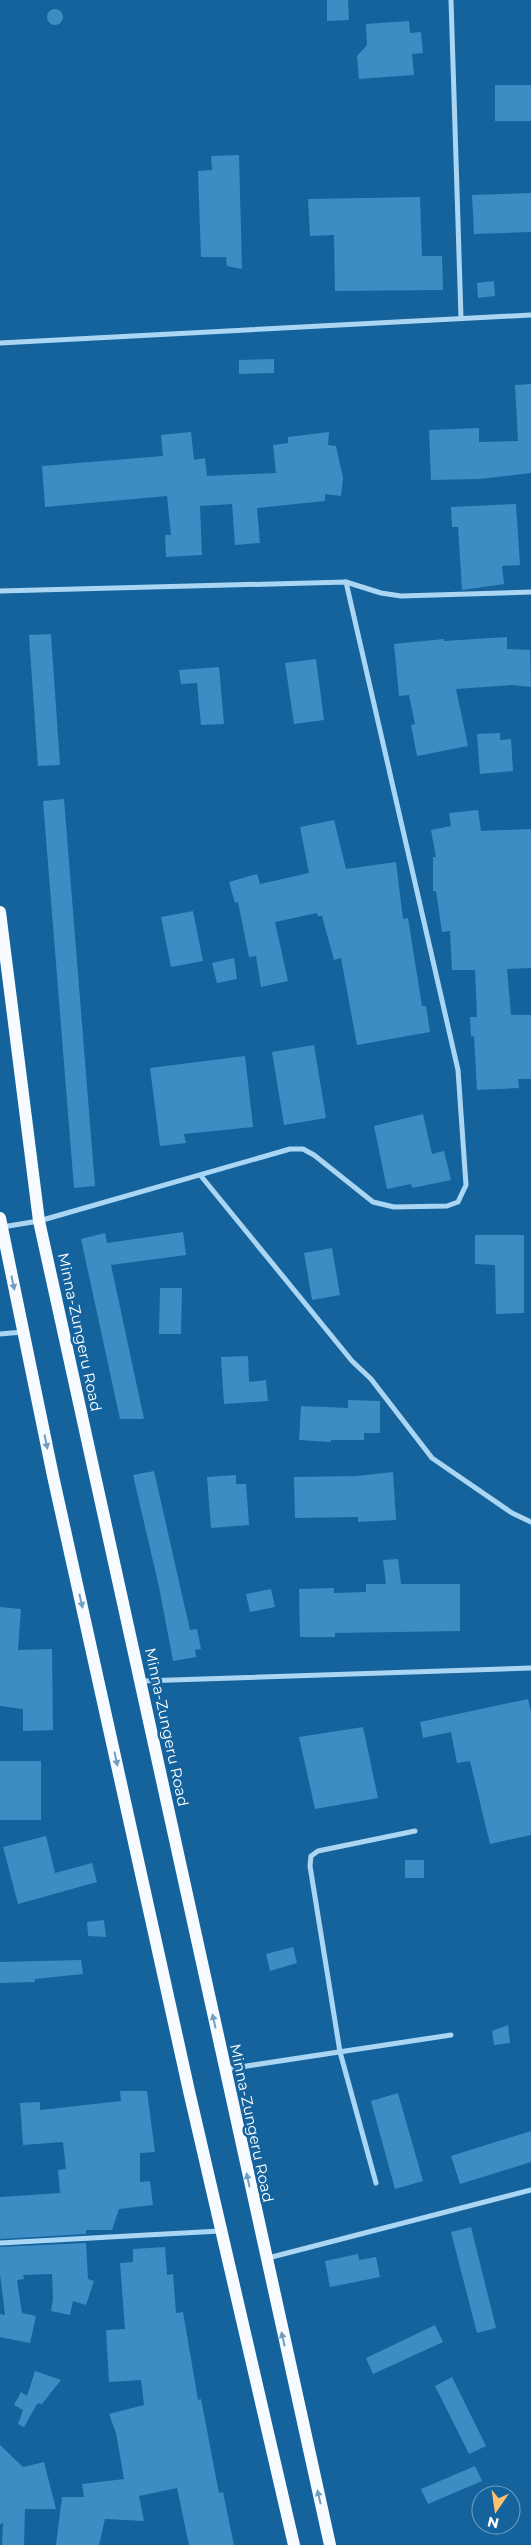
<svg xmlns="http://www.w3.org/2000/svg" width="531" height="2545" font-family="Montserrat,sans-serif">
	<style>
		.building { fill: #3d8cc4 }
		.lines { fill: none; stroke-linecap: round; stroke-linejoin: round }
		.minor { stroke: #abd6f3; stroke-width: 5 }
		.primary { stroke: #f7fbff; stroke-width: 12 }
		.oneway { fill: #6fa0c4 }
		.labels { text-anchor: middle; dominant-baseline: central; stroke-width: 5; stroke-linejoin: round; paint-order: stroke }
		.street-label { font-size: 15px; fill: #fff; stroke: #14639d }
	</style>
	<rect width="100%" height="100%" fill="#14639d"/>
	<g class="building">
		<polygon points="327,0 348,0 349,20 327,21"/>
		<circle cx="55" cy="17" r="8"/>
		<polygon points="409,21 410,33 421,32 423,53 412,54 414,75 359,79 357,56 367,45 366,24"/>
		<rect x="495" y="85" width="36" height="36"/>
		<polygon points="239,155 242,269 227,266 226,257 201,257 198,171 212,170 211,156"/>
		<polygon points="531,193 531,232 474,234 472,195"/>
		<polygon points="420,197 422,256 442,256 443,290 335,291 334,235 310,236 308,199"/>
		<polygon points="494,281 495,296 478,298 477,283"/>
		<polygon points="274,359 274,373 239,374 239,360"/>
		<polygon points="531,384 531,473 480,479 431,480 429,430 479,428 479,442 518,441 515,385"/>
		<polygon points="191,432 194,460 205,458 207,476 276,473 273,445 288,443 288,437 329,432 328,445 336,446 343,478 341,496 325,494 325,501 257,508 260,543 235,545 232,504 200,506 202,555 166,557 165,535 171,535 167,496 45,507 42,466 163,456 161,435"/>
		<polygon points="516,504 520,565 502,566 504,584 462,590 458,527 452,527 451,507"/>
		<polygon points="51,634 60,765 38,766 29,635"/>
		<polygon points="507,637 507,649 530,650 531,687 512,685 456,689 468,746 417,756 411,725 415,724 409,695 399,696 394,644 444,639 444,641"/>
		<polygon points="316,659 324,720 294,724 285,663"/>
		<polygon points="219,667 224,724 201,725 197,683 181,684 179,670"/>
		<polygon points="500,733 500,740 511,739 513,771 480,774 477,734"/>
		<polygon points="64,799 95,1186 74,1188 43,801"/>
		<polygon points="478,810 481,831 531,829 531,968 507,969 511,1015 531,1015 531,1079 518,1079 519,1088 477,1090 474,1036 471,1037 470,1017 477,1017 475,970 452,970 450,931 442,932 436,891 433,891 433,857 436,857 431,830 451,826 449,813"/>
		<polygon points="334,820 346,869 396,862 403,919 408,918 422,1006 426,1006 430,1032 357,1045 341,958 334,960 322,916 318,916 317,913 275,922 288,981 261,987 256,956 249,957 238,902 235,903 229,882 257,874 260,884 309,873 300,827"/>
		<polygon points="193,911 203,961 171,967 161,917"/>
		<polygon points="234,958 237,979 217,983 212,963"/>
		<polygon points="314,1045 326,1118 284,1125 272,1052"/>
		<polygon points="245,1056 253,1127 184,1134 186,1143 160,1146 150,1068"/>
		<polygon points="423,1114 432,1154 444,1151 451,1180 412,1188 411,1184 387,1189 374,1126"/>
		<polygon points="183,1232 186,1255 111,1265 144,1419 120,1419 81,1239 105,1233 107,1243"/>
		<polygon points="475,1235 524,1235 524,1313 496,1314 495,1265 475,1264"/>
		<polygon points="332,1248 340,1295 312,1300 304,1253"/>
		<polygon points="160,1288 182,1288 181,1334 159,1334"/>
		<polygon points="248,1356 249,1382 266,1380 268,1401 224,1404 221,1357"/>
		<polygon points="348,1400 380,1401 380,1433 364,1433 364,1440 331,1440 331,1442 299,1440 301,1406 348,1408"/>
		<polygon points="154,1471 190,1630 197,1629 201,1649 195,1650 196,1657 173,1661 159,1587 133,1475"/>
		<polygon points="393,1472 396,1520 358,1522 358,1517 295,1518 294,1477 356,1476"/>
		<polygon points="236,1475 236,1484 246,1484 249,1525 211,1528 207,1477"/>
		<polygon points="398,1559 401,1584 460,1584 460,1631 335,1633 335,1637 300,1637 299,1589 334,1588 334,1593 366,1592 366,1584 386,1584 383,1560"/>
		<polygon points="271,1589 275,1607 250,1612 246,1594"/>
		<polygon points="0,1607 21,1609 18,1650 52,1649 53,1730 23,1731 23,1709 0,1706"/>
		<polygon points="528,1699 531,1712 531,1835 490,1844 470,1761 457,1763 451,1732 423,1738 420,1722"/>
		<polygon points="363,1727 378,1798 315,1809 299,1737"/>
		<rect x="0" y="1761" width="41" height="59"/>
		<polygon points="46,1836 55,1873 92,1863 97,1882 18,1904 3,1847"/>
		<rect x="405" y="1860" width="19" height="18"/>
		<polygon points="104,1920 106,1937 88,1936 87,1922"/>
		<polygon points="293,1947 297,1963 270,1971 266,1954"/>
		<polygon points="81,1960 83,1974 35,1979 35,1982 0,1983 0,1962"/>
		<polygon points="508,2025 510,2043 494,2045 492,2031"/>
		<polygon points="120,2091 147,2091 155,2152 140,2153 140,2182 150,2181 153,2205 119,2209 112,2230 86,2230 86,2234 0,2239 0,2197 60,2193 58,2170 66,2169 63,2142 23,2145 20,2103 40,2102 40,2110 121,2101"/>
		<polygon points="398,2093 423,2181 395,2189 371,2101"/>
		<polygon points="531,2131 531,2162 460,2184 451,2156"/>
		<polygon points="471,2227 496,2328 477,2333 451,2232"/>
		<polygon points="86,2243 88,2279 94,2281 86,2305 73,2301 70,2315 51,2311 53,2300 52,2274 23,2275 24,2279 17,2280 22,2313 36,2316 30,2343 0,2337 0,2314 5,2315 0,2274 0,2247"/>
		<polygon points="165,2247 167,2275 173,2274 176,2313 183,2312 198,2400 201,2399 219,2493 223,2492 234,2545 189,2545 177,2488 139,2496 144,2521 105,2519 99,2545 56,2545 62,2497 84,2497 82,2484 124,2479 116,2433 109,2414 144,2405 141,2380 109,2382 106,2330 125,2329 120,2263 133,2262 133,2249"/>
		<polygon points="358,2254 359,2260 376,2257 380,2277 330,2287 325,2261"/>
		<polygon points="435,2325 443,2342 373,2374 366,2358"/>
		<polygon points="35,2371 61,2380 41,2405 40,2403 37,2404 24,2427 18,2424 23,2410 14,2405 21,2392 27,2396"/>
		<polygon points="452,2377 486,2446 469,2454 435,2386"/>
		<polygon points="0,2445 23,2467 44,2462 56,2509 25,2509 24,2545 2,2545 3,2522 0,2525"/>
		<polygon points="475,2466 482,2481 428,2504 421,2489"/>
	</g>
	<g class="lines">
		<g class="minor">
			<polyline points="451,0 461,318"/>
			<polyline points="0,343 531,315"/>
			<polyline points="0,591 346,582 381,593 401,596 531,592"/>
			<polyline points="201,1176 352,1361 371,1379 432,1458 512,1513 531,1522"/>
			<polyline points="2,1227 39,1221 290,1149 303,1149 314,1155 373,1202 394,1207 447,1206 458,1202 466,1185 458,1070 346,582"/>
			<polyline points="0,1334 23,1332"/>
			<polyline points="142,1681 531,1668"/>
			<polyline points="227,2069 451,2035"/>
			<polyline points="376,2183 340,2052 310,1866 311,1856 318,1851 415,1831"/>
			<polyline points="0,2243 220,2231"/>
			<polyline points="268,2258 531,2190"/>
		</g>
		<g class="primary">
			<polyline points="0,912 39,1221 330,2545"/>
			<polyline points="0,1218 53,1476 189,2091 294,2545"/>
		</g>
	</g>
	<defs><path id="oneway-solid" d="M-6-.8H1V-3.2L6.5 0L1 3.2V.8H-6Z" transform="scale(1.25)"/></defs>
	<g class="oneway">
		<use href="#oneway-solid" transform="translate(13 1283) rotate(78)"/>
		<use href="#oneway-solid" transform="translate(46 1442) rotate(78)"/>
		<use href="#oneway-solid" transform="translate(81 1601) rotate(77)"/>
		<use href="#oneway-solid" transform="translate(116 1759) rotate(78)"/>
		<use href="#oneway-solid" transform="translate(214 2021) rotate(-102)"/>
		<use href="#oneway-solid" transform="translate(248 2180) rotate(-102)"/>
		<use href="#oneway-solid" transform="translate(283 2339) rotate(-103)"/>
		<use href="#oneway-solid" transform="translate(319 2497) rotate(-103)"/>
	</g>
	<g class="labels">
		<g class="street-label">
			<text transform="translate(80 1332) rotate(78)">Minna-Zungeru Road</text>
			<text transform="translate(167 1727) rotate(78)">Minna-Zungeru Road</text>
			<text transform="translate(252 2123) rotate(78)">Minna-Zungeru Road</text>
		</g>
	</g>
	<g transform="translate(496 2510) rotate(193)"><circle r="24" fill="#14639d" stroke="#72a1c4"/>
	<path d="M0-4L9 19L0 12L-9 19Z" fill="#ffc16d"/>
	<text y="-8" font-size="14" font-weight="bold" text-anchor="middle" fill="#ffffff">N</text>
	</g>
</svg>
